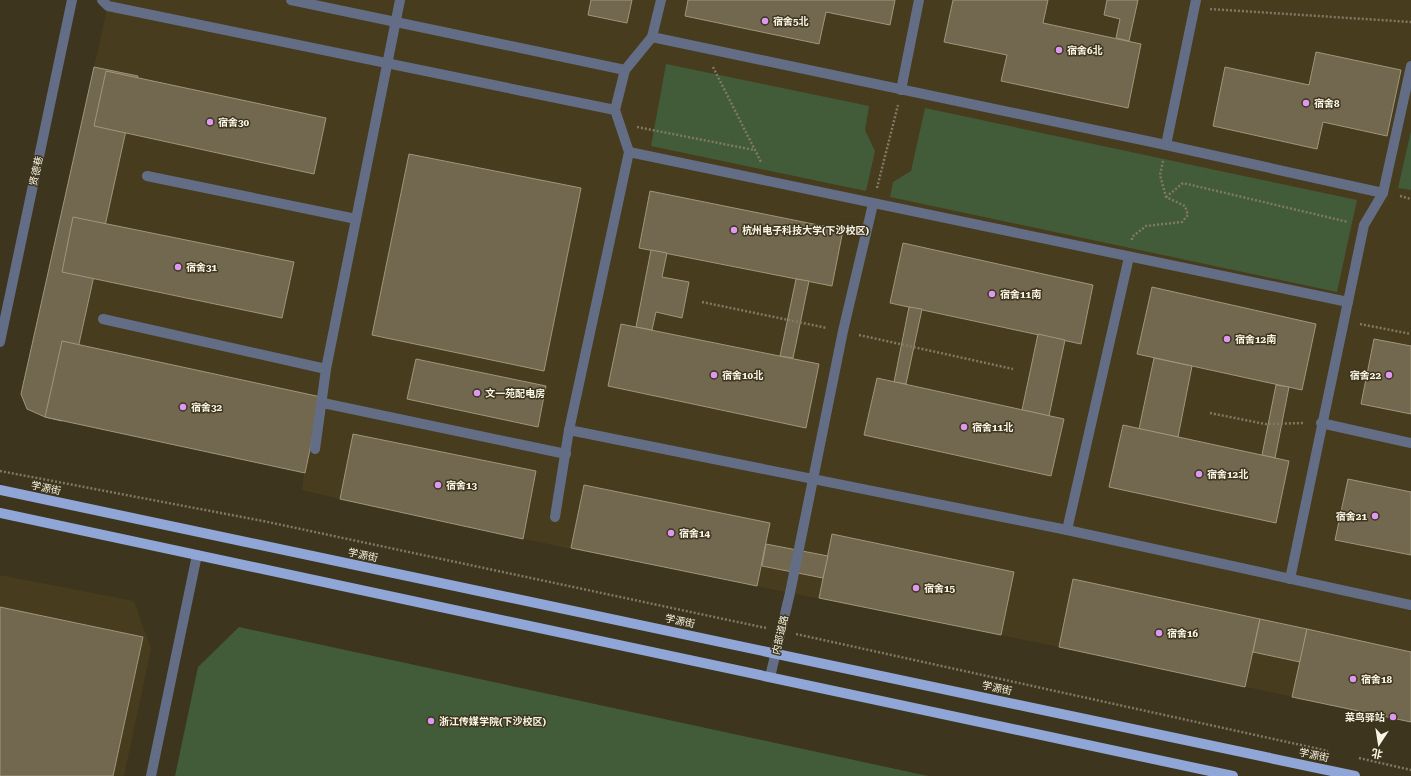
<svg xmlns="http://www.w3.org/2000/svg" width="1411" height="776" font-family="'Roboto Serif','Noto Sans SC',serif">
	<style>
		.built { fill: #473c1d }
		.green { fill: #425b38 }
		.building { fill: #72684f; stroke: #a0967c }
		.lines { fill: none; stroke-linecap: round; stroke-linejoin: round }
		.path { stroke: #807965; stroke-width: 2.5; stroke-dasharray: 2 2; stroke-linecap: butt }
		.minor { stroke: #636e86; stroke-width: 10 }
		.major { stroke: #8fa6d6; stroke-width: 10 }
		.poi-dot { fill: #de98f3; stroke: #3d351d; stroke-width: 1.5 }
		.labels { text-anchor: middle; dominant-baseline: central; stroke-width: 3; stroke-linejoin: round; paint-order: stroke }
		.poi-label { font-size: 10px; font-weight: bold; fill: #faf5e6; stroke: #3d351d; text-anchor: start }
		.street-label { font-size: 10px; fill: #faf5e6; stroke: #3d351d }
	</style>
	<rect width="100%" height="100%" fill="#3d351d"/>
	<g class="built">
		<polygon points="109,0 1411,0 1411,722 1059,647 523,539 340,499 302,490 304,473 45,417 27,409 21,394"/>
		<polygon points="0,575 134,601 151,649 124,776 0,776"/>
	</g>
	<g class="green">
		<polygon points="666,64 869,106 865,130 875,151 866,191 651,146"/>
		<polygon points="925,108 1357,200 1337,292 890,197 893,182 911,171"/>
		<polygon points="1411,131 1411,190 1398,188"/>
		<polygon points="239,627 928,776 175,776 198,667"/>
	</g>
	<g class="building">
		<polygon points="591,0 632,0 627,23 588,15"/>
		<polygon points="688,0 895,0 890,25 826,12 819,44 685,16"/>
		<polygon points="953,0 1048,0 1043,23 1141,44 1128,108 1001,81 1007,55 944,42"/>
		<polygon points="1107,0 1138,0 1129,41 1116,38 1120,19 1104,15"/>
		<polygon points="1316,52 1401,70 1387,136 1323,122 1317,149 1213,126 1225,67 1309,85"/>
		<polygon points="94,67 138,76 62,421 45,417 27,409 21,394"/>
		<polygon points="106,71 326,118 314,174 94,126"/>
		<polygon points="409,154 581,188 544,371 372,335"/>
		<polygon points="650,191 843,230 832,286 639,248"/>
		<polygon points="73,217 294,262 282,318 62,272"/>
		<polygon points="903,243 1093,285 1081,344 890,303"/>
		<polygon points="651,250 667,253 662,277 689,282 682,318 656,312 652,330 636,327"/>
		<polygon points="796,279 809,281 793,358 780,356"/>
		<polygon points="1152,287 1316,324 1302,390 1137,354"/>
		<polygon points="909,307 922,309 906,384 894,382"/>
		<polygon points="621,324 819,364 806,428 608,386"/>
		<polygon points="1038,334 1065,340 1049,416 1022,410"/>
		<polygon points="1374,339 1411,346 1411,414 1361,404"/>
		<polygon points="62,341 321,397 305,473 45,417"/>
		<polygon points="1154,358 1192,366 1178,437 1139,429"/>
		<polygon points="416,359 546,386 538,427 407,399"/>
		<polygon points="877,378 1064,419 1051,476 864,435"/>
		<polygon points="1276,385 1289,387 1275,458 1262,455"/>
		<polygon points="1123,425 1289,461 1276,523 1109,487"/>
		<polygon points="353,434 536,471 523,539 340,499"/>
		<polygon points="1348,479 1411,492 1411,555 1335,540"/>
		<polygon points="584,485 770,523 757,586 571,548"/>
		<polygon points="832,534 1014,572 1001,635 819,598"/>
		<polygon points="766,544 828,556 823,578 762,566"/>
		<polygon points="1073,579 1260,619 1245,687 1059,647"/>
		<polygon points="0,607 143,637 113,776 0,776"/>
		<polygon points="1260,619 1307,629 1300,662 1253,652"/>
		<polygon points="1307,629 1411,652 1411,722 1292,697"/>
	</g>
	<g class="lines">
		<g class="path">
			<polyline points="1210,9 1411,22"/>
			<polyline points="713,67 761,162"/>
			<polyline points="637,127 754,150"/>
			<polyline points="877,188 898,105"/>
			<polyline points="1400,196 1411,199"/>
			<polyline points="1166,197 1183,183 1348,222"/>
			<polyline points="1132,240 1132,237 1146,226 1182,222 1188,215 1185,206 1166,197 1160,175 1163,161"/>
			<polyline points="702,302 827,328"/>
			<polyline points="1360,324 1411,334"/>
			<polyline points="859,335 1013,369"/>
			<polyline points="1210,413 1265,424 1305,423"/>
			<polyline points="0,471 263,521 766,628"/>
			<polyline points="796,634 1328,751"/>
			<polyline points="1359,758 1411,770"/>
		</g>
		<g class="minor">
			<polyline points="102,0 108,6 615,110"/>
			<polyline points="291,0 625,70"/>
			<polyline points="652,37 1166,145 1383,193"/>
			<polyline points="901,90 919,0"/>
			<polyline points="1166,145 1196,0"/>
			<polyline points="629,152 1348,302"/>
			<polyline points="147,176 356,219"/>
			<polyline points="103,319 326,369"/>
			<polyline points="0,342 72,0"/>
			<polyline points="323,403 566,454"/>
			<polyline points="1321,423 1411,443"/>
			<polyline points="569,430 1067,530 1411,605"/>
			<polyline points="315,449 326,369 400,0"/>
			<polyline points="555,517 569,430 629,152 615,110 625,70 652,37 661,0"/>
			<polyline points="1067,530 1129,257"/>
			<polyline points="1290,579 1364,225 1383,193 1411,66"/>
			<polyline points="770,677 790,593 843,331 873,204"/>
			<polyline points="151,776 197,555"/>
		</g>
		<g class="major">
			<polyline points="0,490 1355,776"/>
			<polyline points="0,513 1233,776"/>
		</g>
	</g>
	<g class="poi-dot">
		<circle cx="765" cy="21" r="4"/>
		<circle cx="1059" cy="50" r="4"/>
		<circle cx="1306" cy="103" r="4"/>
		<circle cx="210" cy="122" r="4"/>
		<circle cx="734" cy="230" r="4"/>
		<circle cx="178" cy="267" r="4"/>
		<circle cx="992" cy="294" r="4"/>
		<circle cx="1227" cy="339" r="4"/>
		<circle cx="714" cy="375" r="4"/>
		<circle cx="1389" cy="375" r="4"/>
		<circle cx="477" cy="393" r="4"/>
		<circle cx="183" cy="407" r="4"/>
		<circle cx="964" cy="427" r="4"/>
		<circle cx="1199" cy="474" r="4"/>
		<circle cx="438" cy="485" r="4"/>
		<circle cx="1375" cy="516" r="4"/>
		<circle cx="671" cy="533" r="4"/>
		<circle cx="916" cy="588" r="4"/>
		<circle cx="1159" cy="633" r="4"/>
		<circle cx="1353" cy="679" r="4"/>
		<circle cx="1393" cy="717" r="4"/>
		<circle cx="431" cy="721" r="4"/>
	</g>
	<g class="labels">
		<g class="poi-label">
			<text x="773" y="21">宿舍5北</text>
			<text x="1067" y="50">宿舍6北</text>
			<text x="1314" y="103">宿舍8</text>
			<text x="218" y="122">宿舍30</text>
			<text x="742" y="230">杭州电子科技大学(下沙校区)</text>
			<text x="186" y="267">宿舍31</text>
			<text x="1000" y="294">宿舍11南</text>
			<text x="1235" y="339">宿舍12南</text>
			<text x="722" y="375">宿舍10北</text>
			<text x="1381" y="375" text-anchor="end">宿舍22</text>
			<text x="485" y="393">文一苑配电房</text>
			<text x="191" y="407">宿舍32</text>
			<text x="972" y="427">宿舍11北</text>
			<text x="1207" y="474">宿舍12北</text>
			<text x="446" y="485">宿舍13</text>
			<text x="1367" y="516" text-anchor="end">宿舍21</text>
			<text x="679" y="533">宿舍14</text>
			<text x="924" y="588">宿舍15</text>
			<text x="1167" y="633">宿舍16</text>
			<text x="1361" y="679">宿舍18</text>
			<text x="1385" y="717" text-anchor="end">菜鸟驿站</text>
			<text x="439" y="721">浙江传媒学院(下沙校区)</text>
		</g>
		<g class="street-label">
			<text transform="translate(36 171) rotate(-78)">贤德巷</text>
			<text transform="translate(46 488) rotate(12)">学源街</text>
			<text transform="translate(363 555) rotate(12)">学源街</text>
			<text transform="translate(680 621) rotate(12)">学源街</text>
			<text transform="translate(780 635) rotate(-77)">内部道路</text>
			<text transform="translate(997 688) rotate(12)">学源街</text>
			<text transform="translate(1314 755) rotate(12)">学源街</text>
		</g>
	</g>
	<g transform="translate(1379 744) rotate(192)" stroke="#3d351d" stroke-width="3" paint-order="stroke">
	<path d="M0-3L7 15L0 10L-7 15Z" fill="#faf5e6"/>
	<text y="-6" font-size="11" font-weight="bold" text-anchor="middle" fill="#faf5e6">北</text>
	</g>
</svg>
